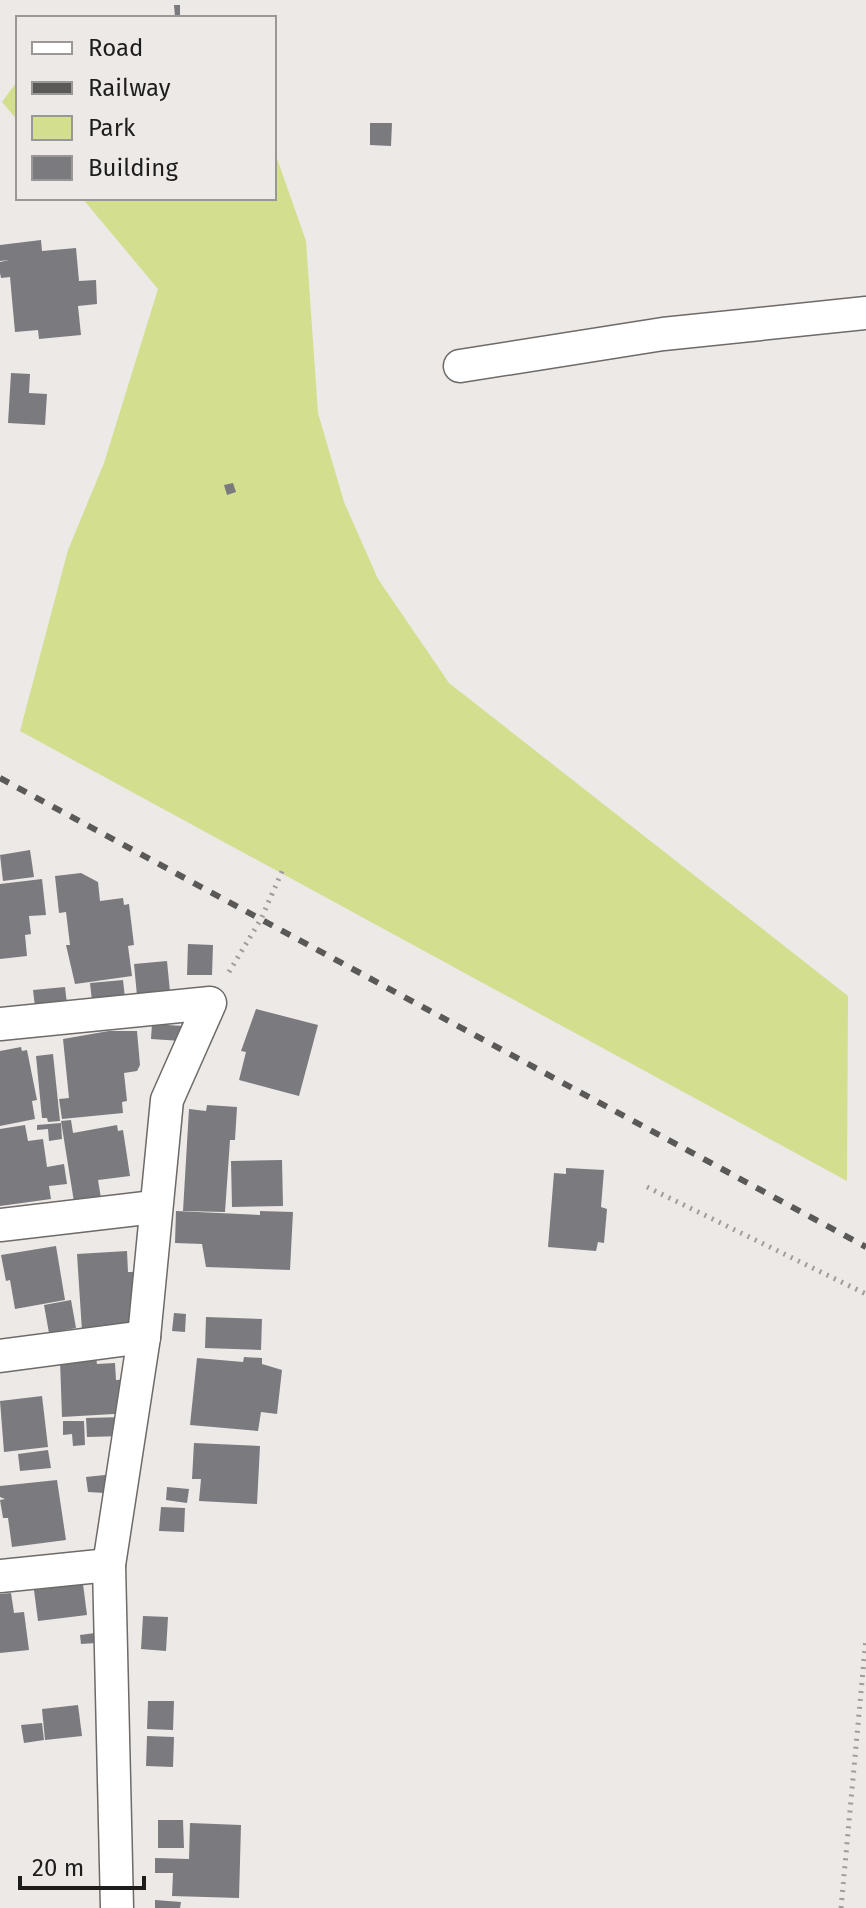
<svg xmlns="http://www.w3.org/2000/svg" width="866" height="1908" font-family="'Fira Sans',sans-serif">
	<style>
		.green { fill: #d3de8f }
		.building { fill: #7b7a7e }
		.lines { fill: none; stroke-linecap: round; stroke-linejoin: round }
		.minor-casing { stroke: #6d6a68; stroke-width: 35 }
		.path { stroke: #9f9c9b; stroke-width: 5; stroke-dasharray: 2 6; stroke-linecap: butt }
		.minor { stroke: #fff; stroke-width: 32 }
		.rail { stroke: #5a5957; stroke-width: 6; stroke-dasharray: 10 10; stroke-linecap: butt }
	</style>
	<rect width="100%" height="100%" fill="#ede9e7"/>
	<g class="green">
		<polygon points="18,80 18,121 2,102"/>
		<polygon points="274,150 306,241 318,413 344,502 378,579 449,683 848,996 847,1181 20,731 68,550 104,463 158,289 82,198 274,198"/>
	</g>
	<g class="building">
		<polygon points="174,5 180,5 180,16 175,17"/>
		<polygon points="370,123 392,123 391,146 370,145"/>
		<polygon points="41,240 42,251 76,248 79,281 96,280 97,304 78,306 81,335 39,339 38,330 15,332 10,277 1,278 0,273 0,262 9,260 0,261 0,245"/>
		<polygon points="11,373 30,374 29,393 47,394 45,425 8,423"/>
		<polygon points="233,483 236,492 227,495 224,485"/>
		<polygon points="30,850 34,877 3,881 0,855"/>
		<polygon points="81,873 98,882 100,901 123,898 124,905 129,904 134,945 128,946 132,976 75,984 66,945 70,945 66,912 59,913 55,876"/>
		<polygon points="42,879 46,915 29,916 31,934 25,935 27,956 0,959 0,884"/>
		<polygon points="188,944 213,945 212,975 187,975"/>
		<polygon points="167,961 170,992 137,996 134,964"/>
		<polygon points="123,980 125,998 92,1001 90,983"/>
		<polygon points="65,987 67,1004 35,1007 33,990"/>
		<polygon points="256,1009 318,1025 299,1096 239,1080 246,1052 241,1051"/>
		<polygon points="152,1024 183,1026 182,1041 151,1039"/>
		<polygon points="109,1031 137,1031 140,1065 137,1071 124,1073 127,1101 122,1102 123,1113 62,1119 59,1099 69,1098 63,1039"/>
		<polygon points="21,1047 22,1051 27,1050 37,1100 32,1101 35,1119 0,1126 0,1051"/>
		<polygon points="53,1054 60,1121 48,1122 47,1118 42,1118 36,1056"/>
		<polygon points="207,1105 237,1107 235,1140 230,1140 225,1212 183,1211 189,1109 206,1111"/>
		<polygon points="71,1120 73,1133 117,1125 118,1131 123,1130 130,1176 98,1180 101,1198 74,1202 61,1121"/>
		<polygon points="61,1123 62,1139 49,1141 48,1129 37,1130 37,1125"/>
		<polygon points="25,1125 28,1141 43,1139 47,1167 64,1164 67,1184 49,1186 51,1199 0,1206 0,1129"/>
		<polygon points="282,1160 283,1206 232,1207 231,1161"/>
		<polygon points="566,1168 604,1170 601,1207 607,1209 604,1243 598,1242 596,1251 548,1247 554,1173 566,1174"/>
		<polygon points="176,1211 260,1215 260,1211 293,1212 290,1270 206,1267 202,1244 175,1243"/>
		<polygon points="56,1246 65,1300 15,1309 10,1280 6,1281 1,1255"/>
		<polygon points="127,1251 128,1272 134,1272 136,1302 131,1302 133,1327 82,1331 77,1254"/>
		<polygon points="71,1300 76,1328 49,1333 44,1305"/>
		<polygon points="174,1313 186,1314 185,1332 172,1331"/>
		<polygon points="206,1317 262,1319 261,1350 205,1348"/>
		<polygon points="244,1357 262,1358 262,1364 282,1370 277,1414 261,1412 258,1431 190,1425 197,1358 243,1362"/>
		<polygon points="96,1358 97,1364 115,1363 116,1380 135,1379 131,1413 62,1417 60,1360"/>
		<polygon points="42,1396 48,1447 4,1452 0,1401"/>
		<polygon points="123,1417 124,1436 87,1437 86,1418"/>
		<polygon points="63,1421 84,1421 85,1445 73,1446 72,1434 63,1435"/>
		<polygon points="194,1443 260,1446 257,1504 199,1501 201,1479 192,1479"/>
		<polygon points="48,1450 51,1468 20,1471 18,1454"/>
		<polygon points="114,1474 105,1493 88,1492 86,1477"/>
		<polygon points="57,1480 66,1540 12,1547 8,1518 3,1518 0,1500 5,1499 0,1497 0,1486"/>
		<polygon points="167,1487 189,1489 187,1503 166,1500"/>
		<polygon points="161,1507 185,1508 184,1532 159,1531"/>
		<polygon points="83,1584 87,1615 38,1621 34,1590"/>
		<polygon points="11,1593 14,1613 24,1612 29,1650 0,1653 0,1594"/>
		<polygon points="143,1616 168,1617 166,1651 141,1649"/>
		<polygon points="95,1633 96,1643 81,1644 80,1635"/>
		<polygon points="148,1701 174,1701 173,1730 147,1729"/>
		<polygon points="78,1705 82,1736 45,1740 42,1709"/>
		<polygon points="42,1723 44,1740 24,1743 21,1725"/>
		<polygon points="147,1736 174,1737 173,1767 146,1766"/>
		<polygon points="158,1820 183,1820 184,1848 158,1848"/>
		<polygon points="190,1823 241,1825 239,1898 172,1896 173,1873 155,1873 155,1858 189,1859"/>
		<polygon points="155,1900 181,1902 180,1908 155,1908"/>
	</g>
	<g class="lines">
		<defs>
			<g id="minor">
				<polyline points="460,366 663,334 866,313"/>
				<polyline points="0,1024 210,1003 167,1100 144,1337 109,1565 117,1908"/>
				<polyline points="0,1225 154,1207"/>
				<polyline points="0,1356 144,1337"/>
				<polyline points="0,1576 109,1565"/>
			</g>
		</defs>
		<use href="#minor" class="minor-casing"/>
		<g class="path">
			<polyline points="229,972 261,919 284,867"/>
			<polyline points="647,1187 866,1294"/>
			<polyline points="841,1908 866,1638"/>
		</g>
		<use href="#minor" class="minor"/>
		<polyline class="rail" points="0,778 866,1247"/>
	</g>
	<rect x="16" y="16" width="260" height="184" fill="#ede9e7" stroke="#9a9796" stroke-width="2"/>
	<rect x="32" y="42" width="40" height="12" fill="#ffffff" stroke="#9a9796" stroke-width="2"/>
	<text x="88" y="56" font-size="24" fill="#1e1d1c">Road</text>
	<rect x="32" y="82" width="40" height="12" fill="#5a5957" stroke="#9a9796" stroke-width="2"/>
	<text x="88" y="96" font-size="24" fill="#1e1d1c">Railway</text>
	<rect x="32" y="116" width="40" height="24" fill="#d3de8f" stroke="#9a9796" stroke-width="2"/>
	<text x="88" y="136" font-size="24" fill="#1e1d1c">Park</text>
	<rect x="32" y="156" width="40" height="24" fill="#7b7a7e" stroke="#9a9796" stroke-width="2"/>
	<text x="88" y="176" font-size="24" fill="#1e1d1c">Building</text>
	<path d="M20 1876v12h124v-12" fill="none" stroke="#1e1d1c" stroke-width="4"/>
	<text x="32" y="1876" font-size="24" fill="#1e1d1c" stroke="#ede9e7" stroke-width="6" paint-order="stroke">20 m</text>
</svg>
